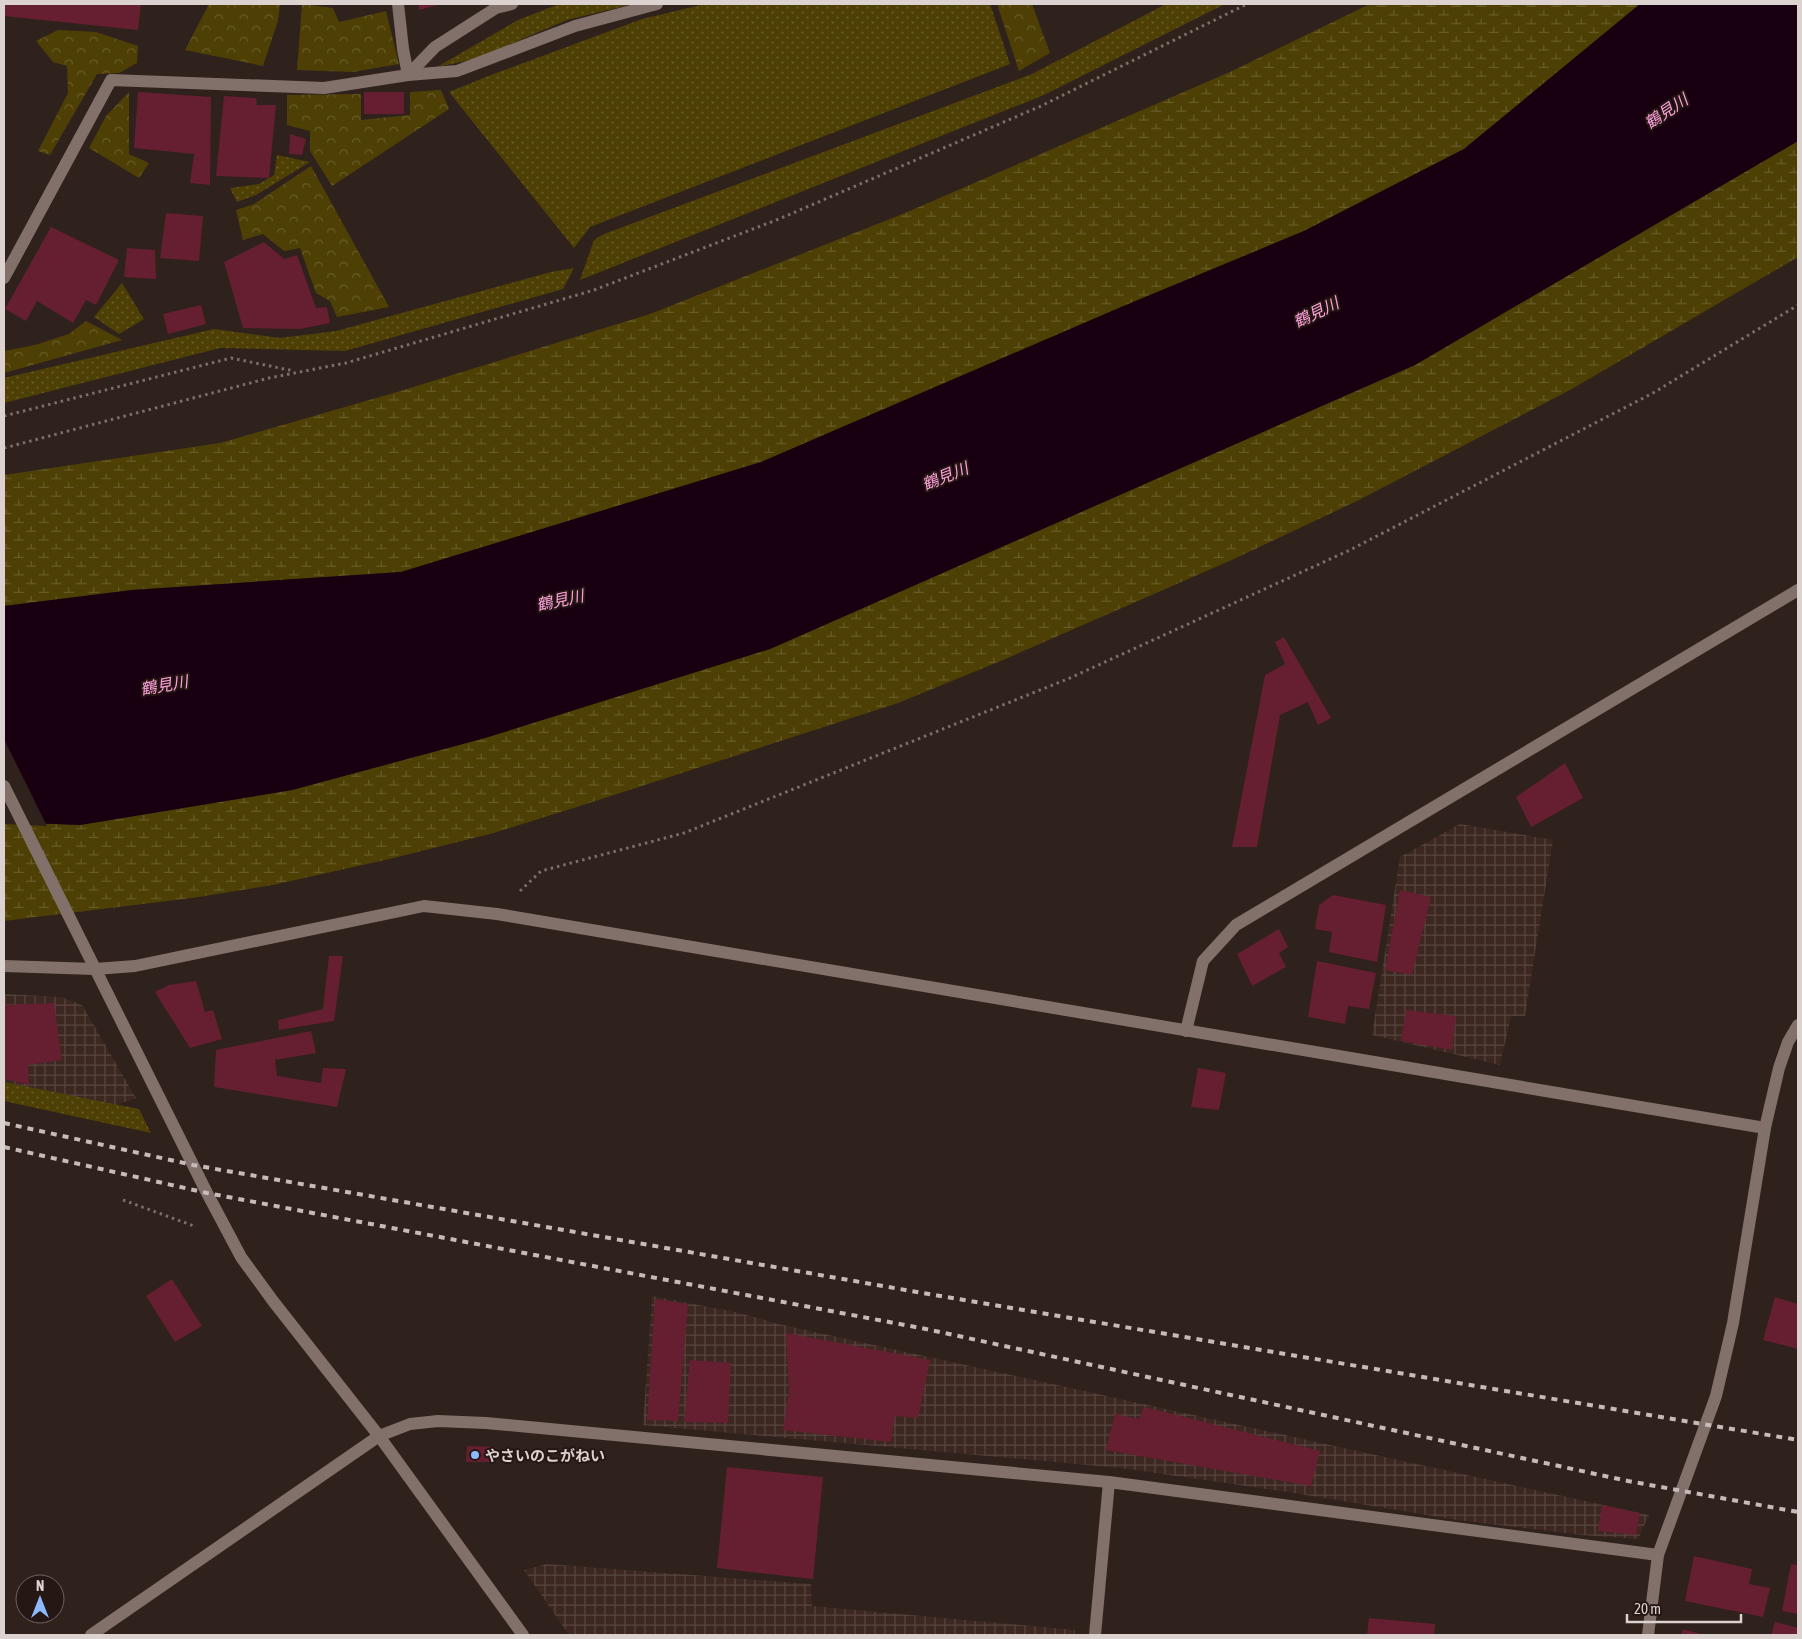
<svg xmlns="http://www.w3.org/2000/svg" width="1802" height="1639" font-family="'Asap Condensed','Noto Sans JP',sans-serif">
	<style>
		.industrial { fill: url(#industrial-grid) }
		.grass { fill: url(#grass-dots) }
		.forest { fill: url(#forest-crowns) }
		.wetland { fill: url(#wetland-marsh) }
		.water { fill: #190011 }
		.pier { fill: #2f211c }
		.building { fill: #661f30 }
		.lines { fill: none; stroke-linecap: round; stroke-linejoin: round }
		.path { stroke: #7b6f6a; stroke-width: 3; stroke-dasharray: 2.5 4; stroke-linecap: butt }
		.service { stroke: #82706b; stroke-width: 12 }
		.minor { stroke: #82706b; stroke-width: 12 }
		.tertiary { stroke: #82706b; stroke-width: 12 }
		.rail { stroke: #c6bbb8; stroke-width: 4; stroke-dasharray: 6 6; stroke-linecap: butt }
		.poi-dot { fill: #8bb9fc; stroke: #251713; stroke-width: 2 }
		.labels { text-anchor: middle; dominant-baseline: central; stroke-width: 4; stroke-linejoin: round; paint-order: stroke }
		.poi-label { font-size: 15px; font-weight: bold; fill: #dcd2cf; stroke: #251713; text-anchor: start }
		.water-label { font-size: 16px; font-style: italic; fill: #fea1dc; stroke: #251713 }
	</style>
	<defs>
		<pattern id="industrial-grid" width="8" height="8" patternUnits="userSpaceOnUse" patternTransform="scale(1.25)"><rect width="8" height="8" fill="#3c2721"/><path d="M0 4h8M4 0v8" fill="none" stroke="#584540"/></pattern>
		<pattern id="grass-dots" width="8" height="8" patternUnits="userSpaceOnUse" patternTransform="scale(1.25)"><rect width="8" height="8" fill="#4e4005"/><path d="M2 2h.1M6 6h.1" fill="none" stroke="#675b28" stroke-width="1.8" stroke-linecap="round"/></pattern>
		<pattern id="forest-crowns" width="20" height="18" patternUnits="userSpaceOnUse" patternTransform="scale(1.25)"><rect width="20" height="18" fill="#4e4005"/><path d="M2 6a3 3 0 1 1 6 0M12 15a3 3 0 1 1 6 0" fill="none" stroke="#675b28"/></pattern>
		<pattern id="wetland-marsh" width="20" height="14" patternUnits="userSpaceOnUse" patternTransform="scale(1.25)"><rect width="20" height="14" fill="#4e4005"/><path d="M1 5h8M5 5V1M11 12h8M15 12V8" fill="none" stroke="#675b28"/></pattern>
	</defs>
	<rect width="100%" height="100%" fill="#2f211c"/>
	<g class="industrial">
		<polygon points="1460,824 1553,840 1525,1016 1511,1016 1500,1065 1372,1035 1400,857"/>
		<polygon points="4,994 61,997 82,1005 136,1098 110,1107 4,1085"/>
		<polygon points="652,1296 735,1312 783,1325 1649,1515 1638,1539 1582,1535 1457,1520 1288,1492 1121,1468 643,1425"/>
		<polygon points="547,1564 811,1584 812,1606 1075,1630 1075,1635 569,1635 524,1570"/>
	</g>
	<g class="grass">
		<polygon points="559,4 633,4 567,20 475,59 437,67 518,20"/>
		<polygon points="705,4 990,4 1010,64 590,227 574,248 449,92 491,75 642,19"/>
		<polygon points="1166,4 1225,4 1044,95 580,280 594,240 604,234 1032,74"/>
		<polygon points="277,155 310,162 256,195 237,202 230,188 259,184 274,175"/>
		<polygon points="574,268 563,289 345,351 220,348 4,403 4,378 214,329 280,338 336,331 551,272"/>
		<polygon points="122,283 144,319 119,334 94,317"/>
		<polygon points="4,1082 139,1109 151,1133 4,1101"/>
	</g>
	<g class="forest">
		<polygon points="209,4 280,4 278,21 263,66 185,50"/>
		<polygon points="302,4 333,8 339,22 386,11 399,64 353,72 297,70"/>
		<polygon points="997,4 1032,4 1050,53 1019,71"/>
		<polygon points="58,30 96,32 138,46 137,63 119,73 97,74 50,155 38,151 68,93 67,66 53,62 36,41"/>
		<polygon points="441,90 449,109 332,186 310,151 310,131 287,125 287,95 361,94 361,120 410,115 410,92"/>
		<polygon points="129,92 129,154 149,163 139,178 89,148 106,116"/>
		<polygon points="311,166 389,307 337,317 330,301 316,293 300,248 284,251 263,234 243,240 236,210 254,204"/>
		<polygon points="86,321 122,340 4,373 4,351 35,345 69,334"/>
	</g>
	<g class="wetland">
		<polygon points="1370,4 1640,4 1464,149 1304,231 762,462 401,572 132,590 4,606 4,475 220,443 397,392 650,314 905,213 1232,71"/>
		<polygon points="1798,141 1798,257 1570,390 1357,501 1234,559 1003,660 898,703 580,806 490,834 385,860 273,885 192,898 4,921 4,822 80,825 292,790 485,738 770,649 1415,365"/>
	</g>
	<polygon class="water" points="1640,4 1798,4 1798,141 1415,365 770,649 485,738 292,790 80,825 4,822 4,606 132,590 401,572 761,462 1121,307 1304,231 1464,149"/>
	<polygon class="pier" points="4,739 47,826 4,824"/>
	<g class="building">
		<polygon points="4,4 141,4 138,30 4,16"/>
		<polygon points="419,4 441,4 419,10"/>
		<polygon points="138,92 211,97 210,185 190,183 194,154 134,148"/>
		<rect x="364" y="92" width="40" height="22"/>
		<polygon points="224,96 256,98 257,105 276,105 269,178 216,176"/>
		<polygon points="290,134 306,139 302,155 289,154"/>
		<polygon points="166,213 203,216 199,261 160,258"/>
		<polygon points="51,227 119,260 96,305 86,300 73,323 37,301 26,321 5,309"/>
		<polygon points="264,242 284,259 297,255 316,308 327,307 330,323 300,329 243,328 224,262"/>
		<polygon points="127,248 155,250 156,279 124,277"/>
		<polygon points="201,305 206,324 168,334 163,314"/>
		<polygon points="1284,637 1331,718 1318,725 1308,702 1280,715 1257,847 1232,847 1265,675 1285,664 1275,642"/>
		<polygon points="1565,763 1583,798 1531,827 1516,797"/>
		<polygon points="1400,890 1431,897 1412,975 1385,970"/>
		<polygon points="1333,895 1386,905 1377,962 1329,952 1332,932 1315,929 1319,905"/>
		<polygon points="1279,929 1288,947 1279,953 1286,967 1252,986 1237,954"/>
		<polygon points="329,956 343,956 334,1021 279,1030 278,1020 323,1009"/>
		<polygon points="1317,961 1376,973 1369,1009 1348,1006 1345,1024 1308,1017"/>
		<polygon points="196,981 205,1012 213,1010 222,1039 190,1048 155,992 169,985"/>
		<polygon points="54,1003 62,1060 28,1065 29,1085 4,1079 4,1005"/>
		<polygon points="1406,1010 1456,1016 1452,1050 1401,1041"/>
		<polygon points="311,1031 316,1053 275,1060 277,1076 321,1083 323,1068 346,1069 337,1107 214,1087 216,1050"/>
		<polygon points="1198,1068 1226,1073 1219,1110 1191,1107"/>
		<polygon points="172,1279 202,1326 175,1342 146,1296"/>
		<polygon points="1775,1297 1798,1304 1798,1349 1763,1340"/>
		<polygon points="655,1299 688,1304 678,1421 647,1420"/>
		<polygon points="786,1333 930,1360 918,1418 895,1416 891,1442 783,1430 789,1392"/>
		<polygon points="690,1360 731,1363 728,1423 684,1422"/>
		<polygon points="1144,1407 1320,1451 1311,1486 1106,1450 1115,1414 1139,1419"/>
		<polygon points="467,1446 495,1447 495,1462 466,1462"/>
		<polygon points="727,1467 823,1477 813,1579 717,1568"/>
		<polygon points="1602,1505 1640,1513 1636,1535 1598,1531"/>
		<polygon points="1694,1556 1752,1569 1749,1584 1770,1588 1763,1617 1685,1601"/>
		<polygon points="1791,1564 1798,1565 1798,1614 1782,1611"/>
		<polygon points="1369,1618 1435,1624 1434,1635 1367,1635"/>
		<polygon points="1775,1622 1798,1628 1798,1635 1771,1635"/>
		<polygon points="1683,1629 1704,1635 1681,1635"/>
	</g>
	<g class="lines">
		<g class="path">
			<polyline points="4,416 231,358 294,371"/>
			<polyline points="4,448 269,378 346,363 594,290 779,219 1041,106 1247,4"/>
			<polyline points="520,891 541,871 684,833 1070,678 1350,550 1653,393 1798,305"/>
			<polyline points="123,1200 194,1226"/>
		</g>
		<g class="service">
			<polyline points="398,4 403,49 408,75 435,47 496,8 512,4"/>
			<polyline points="4,278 111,80 324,88 408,75 457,71 575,26 657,4"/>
			<polyline points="4,966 95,969"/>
		</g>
		<g class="minor">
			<polyline points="95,969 135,966 424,906 497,914 1765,1128"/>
			<polyline points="1186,1031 1203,961 1236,925 1798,590"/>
			<polyline points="91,1635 379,1436 410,1424 438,1421 486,1423 1109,1482 1658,1555"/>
			<polyline points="1095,1635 1109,1482"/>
		</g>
		<g class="tertiary">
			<polyline points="4,786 207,1193 241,1257 273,1301 379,1436 523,1635"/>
			<polyline points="1648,1635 1658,1555 1716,1396 1733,1323 1765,1128 1779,1068 1788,1042 1798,1025"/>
		</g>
		<g class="rail">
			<polyline points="4,1123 193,1165 934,1295 1798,1440"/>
			<polyline points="4,1147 207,1193 926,1329 1628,1481 1798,1512"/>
		</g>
	</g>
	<circle class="poi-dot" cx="475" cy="1455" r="5"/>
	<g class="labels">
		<g class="poi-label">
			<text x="485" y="1455">やさいのこがねい</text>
		</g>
		<g class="water-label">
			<text transform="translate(1666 111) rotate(-34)">鶴見川</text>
			<text transform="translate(1316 312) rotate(-26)">鶴見川</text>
			<text transform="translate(945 476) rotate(-22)">鶴見川</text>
			<text transform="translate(560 600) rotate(-12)">鶴見川</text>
			<text transform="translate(164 685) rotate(-10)">鶴見川</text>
		</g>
	</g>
	<rect width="1802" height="1639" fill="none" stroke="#dcd2cf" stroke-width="10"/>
	<g transform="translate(40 1599)"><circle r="24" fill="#251713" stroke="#6e625e"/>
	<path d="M0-4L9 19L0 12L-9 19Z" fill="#8bb9fc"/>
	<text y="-8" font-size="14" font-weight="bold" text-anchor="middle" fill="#dcd2cf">N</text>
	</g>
	<path d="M1627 1614v8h114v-8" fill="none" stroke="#dcd2cf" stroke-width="2.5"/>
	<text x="1634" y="1614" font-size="15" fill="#dcd2cf" stroke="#251713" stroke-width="4" paint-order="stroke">20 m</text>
</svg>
